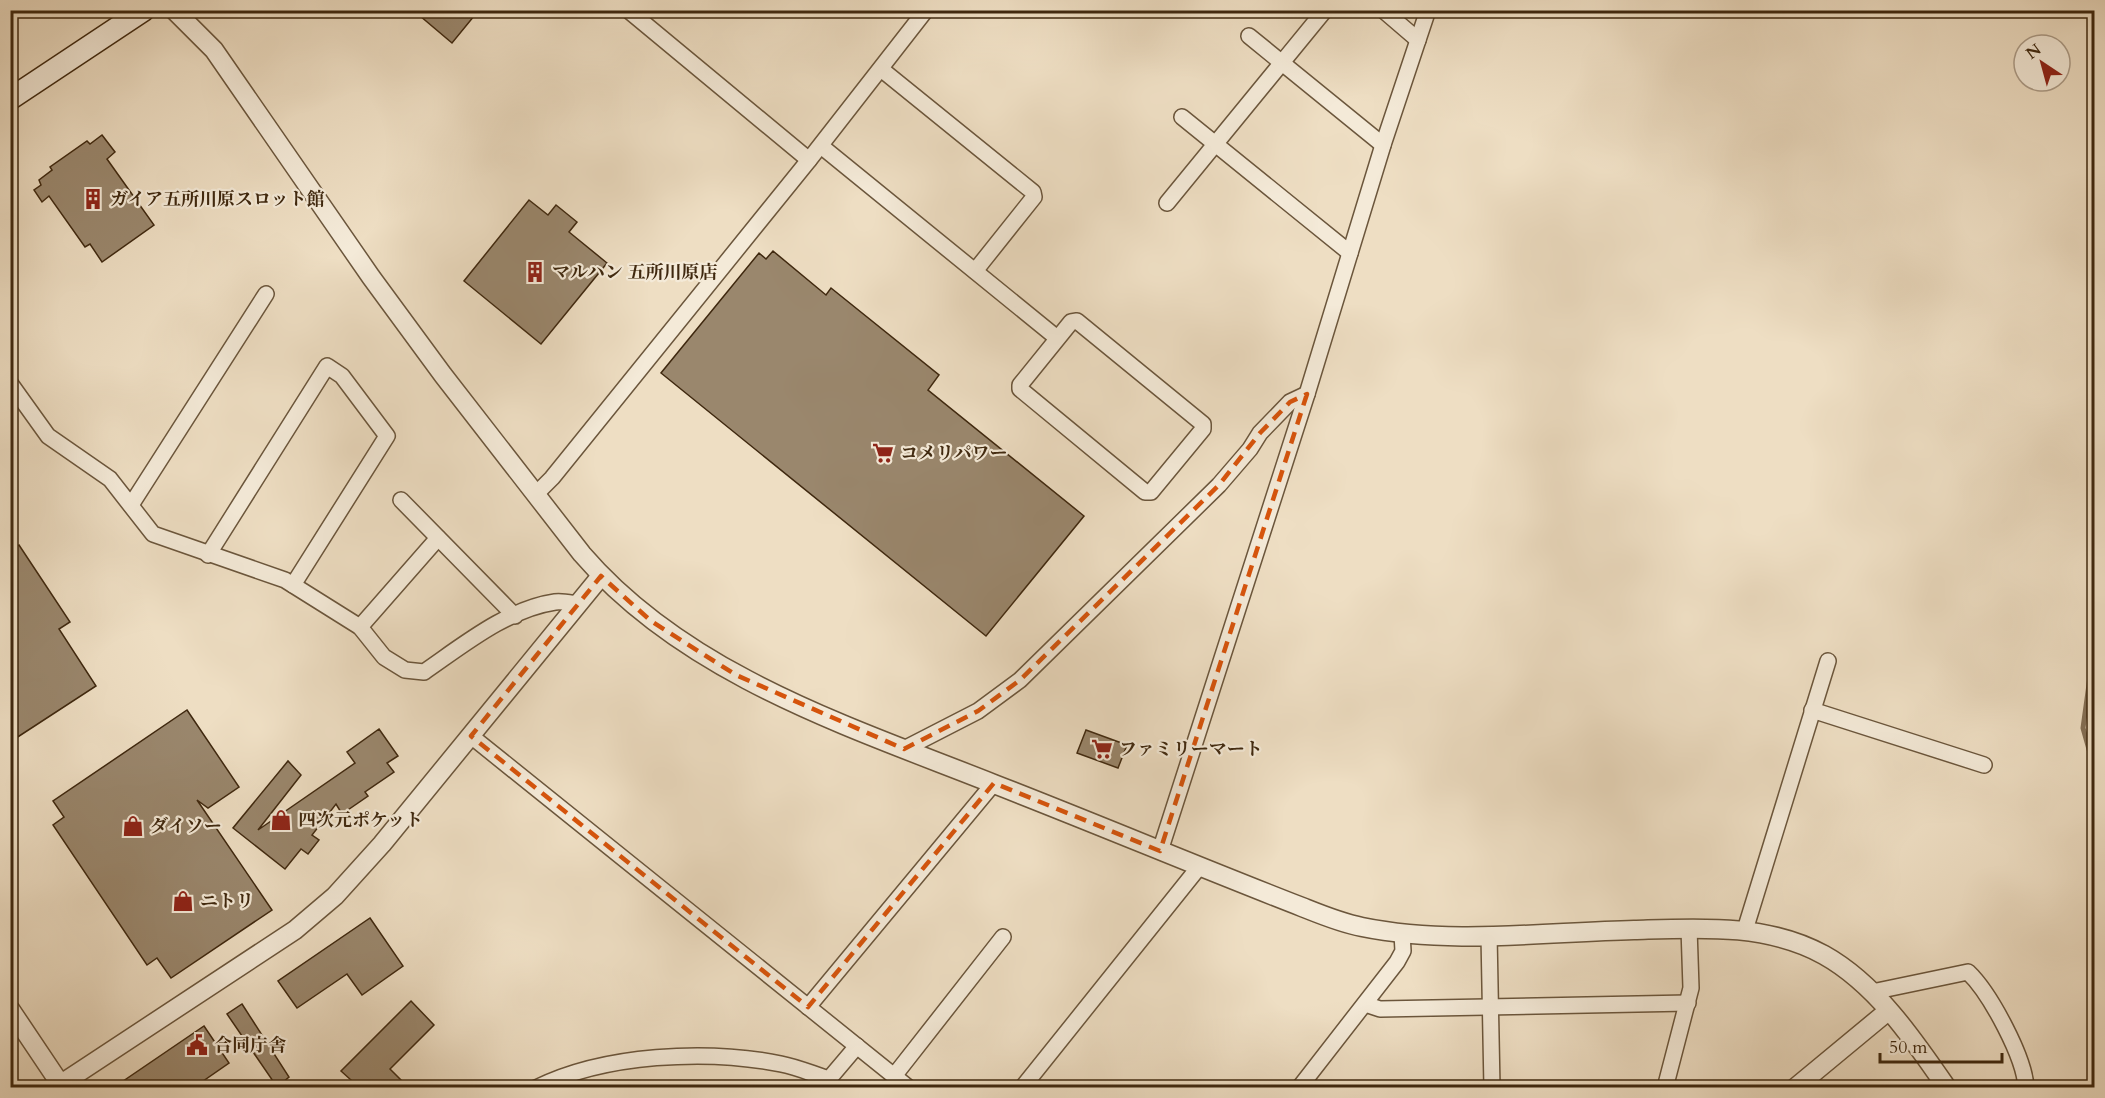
<svg xmlns="http://www.w3.org/2000/svg" width="2105" height="1098" font-family="Cardo,'Noto Serif JP',serif">
	<style>
		.lines { fill: none; stroke-linecap: round; stroke-linejoin: round }
		.stream { stroke: #847056; stroke-width: 5 }
		.building { fill: #9a876d; stroke: #3f280f; stroke-width: 1.5 }
		.minor-casing { stroke: #6b563c; stroke-width: 18 }
		.tertiary-casing { stroke: #6b563c; stroke-width: 21 }
		.secondary-casing { stroke: #3f280f; stroke-width: 24 }
		.minor { stroke: #f4ead8; stroke-width: 15 }
		.tertiary { stroke: #f4ead8; stroke-width: 18 }
		.secondary { stroke: #f4ead8; stroke-width: 21 }
		.marked { fill: none; stroke: #d7540c; stroke-width: 4.5; stroke-dasharray: 12 8; stroke-linejoin: round }
		.labels { text-anchor: middle; dominant-baseline: central; stroke-width: 4.5; stroke-linejoin: round; paint-order: stroke }
		.poi-label { font-size: 18px; font-weight: bold; fill: #3f280f; stroke: #f4ead8; text-anchor: start }
	</style>
	<rect width="100%" height="100%" fill="#eedec3"/>
	<filter id="stains"><feTurbulence type="fractalNoise" baseFrequency=".00333" numOctaves="4"/><feColorMatrix values="0 0 0 0 .2 0 0 0 0 .09 0 0 0 0 .02 0 0 0 .5 -.17"/></filter>
	<radialGradient id="worn" r=".72"><stop offset=".6" stop-color="#630" stop-opacity="0"/><stop offset="1" stop-color="#630" stop-opacity=".3"/></radialGradient>
	<g class="lines">
		<polyline class="stream" points="2094,648 2083,728 2094,767"/>
	</g>
	<g class="building">
		<polygon points="413,10 479,10 452,43"/>
		<polygon points="102,135 115,152 107,159 154,225 102,262 90,244 85,247 49,196 42,202 34,190 41,185 39,180 52,170 50,167 87,141 90,144"/>
		<polygon points="529,200 548,215 556,205 577,222 569,232 607,263 541,344 464,281"/>
		<polygon points="773,251 826,295 831,288 939,375 928,390 1084,516 986,636 661,373 759,253 766,259"/>
		<polygon points="19,545 70,622 59,629 96,686 10,742 10,551"/>
		<polygon points="187,710 239,787 208,808 197,800 272,910 171,978 157,958 147,965 53,825 64,817 53,801"/>
		<polygon points="379,729 398,756 387,763 394,772 365,792 368,796 342,814 336,804 312,835 319,840 308,854 301,849 285,869 233,828 288,761 301,775 258,830 355,763 347,752"/>
		<polygon points="1086,730 1127,745 1118,768 1077,753"/>
		<polygon points="370,918 403,966 362,995 347,974 297,1008 278,981"/>
		<polygon points="411,1001 434,1025 390,1069 401,1080 393,1088 344,1088 351,1080 341,1071"/>
		<polygon points="242,1004 289,1077 277,1087 227,1014"/>
		<polygon points="204,1026 229,1063 193,1088 113,1088"/>
	</g>
	<g class="lines">
		<defs>
			<g id="minor">
				<polyline points="628,10 809,160"/>
				<polyline points="1383,10 1418,40"/>
				<polyline points="1249,36 1383,145"/>
				<polyline points="881,69 1033,192 1034,197 975,271"/>
				<polyline points="1182,117 1350,253"/>
				<polyline points="821,146 1057,338"/>
				<polyline points="1167,203 1325,10"/>
				<polygon points="1077,321 1203,424 1203,429 1151,492 1145,492 1020,389 1020,385 1071,322"/>
				<path d="M10,383L48,436L110,479L153,534L285,580L360,627L384,657L405,670L424,672C462,646 507,609 555,602C562,601 571,603 578,604"/>
				<polyline points="535,495 552,478 809,160 926,10"/>
				<polyline points="401,500 515,616"/>
				<polyline points="131,505 266,294"/>
				<polyline points="208,555 327,366 342,376 387,436 293,585"/>
				<polyline points="360,627 438,538"/>
				<polyline points="1812,710 1984,765"/>
				<polyline points="471,736 909,1088"/>
				<polyline points="904,749 978,711 1020,680 1219,485 1250,449 1260,433 1290,402 1307,394"/>
				<polyline points="1160,851 1307,394 1383,145 1428,10"/>
				<polyline points="1745,930 1828,661"/>
				<polyline points="1489,935 1492,1088"/>
				<path d="M1872,992L1968,972C1990,993 2025,1058 2026,1088"/>
				<polyline points="1365,1004 1380,1009 1688,1003"/>
				<polyline points="808,1007 994,783"/>
				<polyline points="894,1076 1003,937"/>
				<path d="M536,1088C604,1054 707,1049 781,1064C797,1067 813,1074 829,1079L857,1046"/>
				<polyline points="1022,1088 1199,867"/>
				<polyline points="1299,1088 1397,962 1403,951 1402,933"/>
				<polyline points="1665,1088 1691,988 1689,928"/>
			</g>
			<g id="tertiary">
				<path d="M174,10L214,50L371,277L443,375L582,554C686,675 850,727 994,784C1097,824 1199,867 1302,907C1322,915 1341,923 1362,927C1450,945 1545,932 1634,930C1698,928 1766,923 1824,955C1876,984 1914,1040 1947,1088"/>
				<polyline points="10,1009 63,1088"/>
				<polyline points="55,1088 295,930 335,896 382,844 601,576"/>
				<polyline points="1795,1088 1888,1011"/>
			</g>
			<polyline id="secondary" points="10,99 144,10"/>
		</defs>
		<use href="#minor" class="minor-casing"/>
		<use href="#tertiary" class="tertiary-casing"/>
		<use href="#secondary" class="secondary-casing"/>
		<use href="#minor" class="minor"/>
		<use href="#tertiary" class="tertiary"/>
		<use href="#secondary" class="secondary"/>
	</g>
	<path class="marked" d="M1307,394L1160,851L994,783L808,1007L471,736L601,576L651,621L736,675L904,749L978,711L1020,680L1219,485L1260,433L1290,402Z"/>
	<defs>
		<symbol id="building-bare" viewBox="-9 -9 18 18"><path d="M-4-6H4V6H1V3H-1V6H-4ZM-2.5-4.3h1.7v1.8h-1.7ZM.8-4.3h1.7v1.8H.8ZM-2.5-1h1.7V.8h-1.7ZM.8-1h1.7V.8H.8Z" fill="#8f2418" stroke="#f4ead8" stroke-width="2.5" paint-order="stroke"/></symbol>
		<symbol id="supermarket-bare" viewBox="-9 -9 18 18"><path d="M-6-5.5h2.5l.6 2H6L4.5 2H-2.5L-4.4-4H-6ZM-1.5 3.2a1.3 1.3 0 1 0 .1 0ZM3 3.2a1.3 1.3 0 1 0 .1 0Z" fill="#8f2418" stroke="#f4ead8" stroke-width="2.5" paint-order="stroke"/></symbol>
		<symbol id="shop-bare" viewBox="-9 -9 18 18"><path d="M-5-2.5h2.3a2.7 3.5 0 0 1 5.4 0H5L5.5 6h-11ZM-1.5-2.5h3a1.5 2.3 0 0 0-3 0Z" fill="#8f2418" stroke="#f4ead8" stroke-width="2.5" paint-order="stroke"/></symbol>
		<symbol id="civic-bare" viewBox="-9 -9 18 18"><path d="M-.6-6.5H3V-4.5H.6V-3L4-1V1h2V6H-6V1h2V-1L-.6-3ZM-1.2 2.5V6h2.4V2.5Z" fill="#8f2418" stroke="#f4ead8" stroke-width="2.5" paint-order="stroke"/></symbol>
	</defs>
	<g fill-rule="evenodd">
		<use href="#building-bare" x="78" y="184" width="30" height="30"/>
		<use href="#building-bare" x="520" y="257" width="30" height="30"/>
		<use href="#supermarket-bare" x="868" y="438" width="30" height="30"/>
		<use href="#supermarket-bare" x="1087" y="734" width="30" height="30"/>
		<use href="#shop-bare" x="266" y="805" width="30" height="30"/>
		<use href="#shop-bare" x="118" y="811" width="30" height="30"/>
		<use href="#shop-bare" x="168" y="886" width="30" height="30"/>
		<use href="#civic-bare" x="182" y="1030" width="30" height="30"/>
	</g>
	<g class="labels">
		<g class="poi-label">
			<text x="110" y="199">ガイア五所川原スロット館</text>
			<text x="552" y="272">マルハン 五所川原店</text>
			<text x="900" y="453">コメリパワー</text>
			<text x="1119" y="749">ファミリーマート</text>
			<text x="298" y="820">四次元ポケット</text>
			<text x="150" y="826">ダイソー</text>
			<text x="200" y="901">ニトリ</text>
			<text x="214" y="1045">合同庁舎</text>
		</g>
	</g>
	<rect width="2105" height="1098" fill="none" stroke="#eedec3" stroke-width="36"/>
	<rect x="12" y="12" width="2081" height="1074" fill="none" stroke="#3f280f" stroke-width="3"/>
	<rect x="18" y="18" width="2069" height="1062" fill="none" stroke="#3f280f" stroke-width="1.5"/>
	<g transform="translate(2042 63) rotate(324)"><circle r="28" fill="#f4ead8" stroke="#ac9c88" stroke-width="1.5"/>
	<path d="M0-4.5L10 22L0 15L-10 22Z" fill="#8f2418"/>
	<text y="-9" font-size="16" font-weight="bold" text-anchor="middle" fill="#3f280f">N</text>
	</g>
	<path d="M1880 1053v9h122v-9" fill="none" stroke="#3f280f" stroke-width="3"/>
	<text x="1889" y="1053" font-size="18" fill="#3f280f" stroke="#f4ead8" stroke-width="4.5" paint-order="stroke">50 m</text>
	<rect width="100%" height="100%" filter="url(#stains)"/>
	<rect width="100%" height="100%" fill="url(#worn)"/>
</svg>
